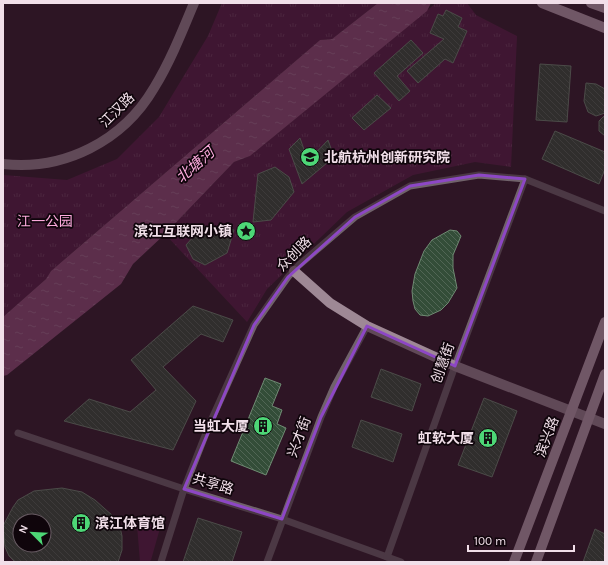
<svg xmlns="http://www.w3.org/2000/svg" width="608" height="565" font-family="Karla,'Noto Sans SC',sans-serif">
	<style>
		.grass { fill: #561843 }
		.park { fill: url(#park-tufts) }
		.water { fill: url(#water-ripples) }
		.building { fill: url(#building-back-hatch); stroke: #6f8b73; fill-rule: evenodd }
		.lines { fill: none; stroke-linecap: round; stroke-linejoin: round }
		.street { stroke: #70626a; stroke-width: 7 }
		.secondary { stroke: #9e8895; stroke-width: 10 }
		.primary { stroke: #c2a6b6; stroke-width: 10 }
		.marked { fill: none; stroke: #8d47c5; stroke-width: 3; stroke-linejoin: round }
		.labels { text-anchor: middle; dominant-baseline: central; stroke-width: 3.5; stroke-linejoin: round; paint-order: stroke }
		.street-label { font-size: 14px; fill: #f1dfe9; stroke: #0f050b }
		.poi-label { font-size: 14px; font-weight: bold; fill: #f1dfe9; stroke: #0f050b; text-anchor: end }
		.park-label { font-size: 14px; fill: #fba9dc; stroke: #0f050b }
		.water-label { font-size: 15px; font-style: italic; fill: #fcabdd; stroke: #0f050b }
	</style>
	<defs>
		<pattern id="park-tufts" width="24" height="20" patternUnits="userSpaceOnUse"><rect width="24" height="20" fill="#561843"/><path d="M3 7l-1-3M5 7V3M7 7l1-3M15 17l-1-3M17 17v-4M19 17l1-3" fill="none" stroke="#6f395e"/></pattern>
		<pattern id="water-ripples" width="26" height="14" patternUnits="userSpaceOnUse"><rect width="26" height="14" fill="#954d7b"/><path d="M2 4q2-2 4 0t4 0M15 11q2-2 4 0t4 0" fill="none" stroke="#a96f94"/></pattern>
		<pattern id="building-back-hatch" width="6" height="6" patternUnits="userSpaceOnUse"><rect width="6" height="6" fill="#334d38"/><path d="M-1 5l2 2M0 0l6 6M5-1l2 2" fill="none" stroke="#516655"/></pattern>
	</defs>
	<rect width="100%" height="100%" fill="#2e1525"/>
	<polygon class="grass" points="141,523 160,528 151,560 149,562 140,562 137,525"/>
	<g class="park">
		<polygon points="222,3 378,3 332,39 320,40 51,271 46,279 3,317 3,175 67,180 117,159 159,117 208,36"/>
		<polygon points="436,3 467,3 476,15 517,36 511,167 475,162 413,175 347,212 267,289 247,322 165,234 234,162 250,156"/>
	</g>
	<polygon class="water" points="378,3 431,3 427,11 250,156 234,162 165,234 133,264 121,284 7,375 3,376 3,317 46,279 51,271 320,40 332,39"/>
	<g class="building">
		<polygon points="446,10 462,18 458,27 467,31 453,63 445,59 418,83 407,71 444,39 430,33 438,14 443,16"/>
		<polygon points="411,40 423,53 397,76 410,91 399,101 374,73"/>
		<polygon points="540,64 571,66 567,122 536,120"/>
		<polygon points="586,83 596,84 605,89 605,113 596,116 588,112 584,101"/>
		<polygon points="377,95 391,108 364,130 352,118"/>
		<polygon points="605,115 605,136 599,131 599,121"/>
		<polygon points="555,131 605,152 605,169 599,184 542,159"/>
		<polygon points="300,138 308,161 328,140 334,157 302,184 289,149"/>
		<polygon points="275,167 289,177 294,192 271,220 253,222 258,174"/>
		<polygon points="203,226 234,230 227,253 205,265 193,259 186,245"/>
		<polygon points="450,230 457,231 461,236 453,255 453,268 457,288 448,303 441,310 428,316 420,315 415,309 413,301 412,291 415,274 424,251 432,240"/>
		<polygon points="193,306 233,320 223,342 201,334 163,367 196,401 173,450 64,421 89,399 130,412 156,390 131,360"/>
		<polygon points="381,369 421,384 412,411 371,397"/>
		<polygon points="265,378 281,384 272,406 282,410 277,424 286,428 266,475 231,461"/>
		<polygon points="484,398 517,411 492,477 458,465"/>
		<polygon points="361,420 402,434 393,462 352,447"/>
		<path d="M62,488L82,492L95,500L113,516L120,527L122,536V550L118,562H15L9,556L5,547L3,526L13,507L18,500L34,491ZM20,521H44V545H20Z"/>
		<polygon points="198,518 242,532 232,562 183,562"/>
		<polygon points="595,529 605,534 605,562 583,562"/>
	</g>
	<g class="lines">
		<g class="street">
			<polyline points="18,433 184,489 282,519 401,562"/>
			<polyline points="387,557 455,366 525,179"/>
			<polyline points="161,562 184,489 210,423 254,325 288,277 299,265 355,217 410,186 479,175 525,179 605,211"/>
			<polyline points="267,562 321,417 334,387 367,326"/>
		</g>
		<g class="secondary">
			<path d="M3,164C64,171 123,141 154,88C170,62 182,32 194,3"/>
			<polyline points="294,271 330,303 367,326 455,366 605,424"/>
		</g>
		<g class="primary">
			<polyline points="542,3 605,28"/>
			<polyline points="591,3 605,8"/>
			<polyline points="514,562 605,322"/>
			<polyline points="536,562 605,374"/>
		</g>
	</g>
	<path d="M0 0H608V565H0ZM479,175L525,179L455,366L367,326L321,417L282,519L184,489L254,325L288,277L355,217L410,186Z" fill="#2e1525" fill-opacity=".55" fill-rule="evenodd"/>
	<path class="marked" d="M479,175L525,179L455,366L367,326L321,417L282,519L184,489L254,325L288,277L355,217L410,186Z"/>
	<defs>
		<symbol id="university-disc" viewBox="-11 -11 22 22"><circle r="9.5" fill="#4dd676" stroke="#0f050b"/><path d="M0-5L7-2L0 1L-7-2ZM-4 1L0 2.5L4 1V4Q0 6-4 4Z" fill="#111"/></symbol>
		<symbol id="sight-disc" viewBox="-11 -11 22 22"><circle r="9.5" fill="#4dd676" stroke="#0f050b"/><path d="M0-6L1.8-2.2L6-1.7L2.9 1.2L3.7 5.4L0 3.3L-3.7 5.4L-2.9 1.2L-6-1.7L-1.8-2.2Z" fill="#111"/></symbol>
		<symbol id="building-disc" viewBox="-11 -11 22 22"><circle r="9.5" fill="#4dd676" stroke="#0f050b"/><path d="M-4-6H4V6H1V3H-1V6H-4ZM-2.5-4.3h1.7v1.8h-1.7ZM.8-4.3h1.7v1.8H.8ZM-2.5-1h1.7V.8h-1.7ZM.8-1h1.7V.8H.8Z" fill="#111"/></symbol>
	</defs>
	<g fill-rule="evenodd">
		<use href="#university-disc" x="299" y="146" width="22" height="22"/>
		<use href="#sight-disc" x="235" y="220" width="22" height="22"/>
		<use href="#building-disc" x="252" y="415" width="22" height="22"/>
		<use href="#building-disc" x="477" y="427" width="22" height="22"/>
		<use href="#building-disc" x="70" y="512" width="22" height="22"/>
	</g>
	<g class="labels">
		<g class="street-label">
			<text transform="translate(117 110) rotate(-45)">江汉路</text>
			<text transform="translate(294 254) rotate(-45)">众创路</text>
			<text transform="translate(443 363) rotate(-70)">创慧街</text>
			<text transform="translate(299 437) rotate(-69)">兴才街</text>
			<text transform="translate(547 437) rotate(-69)">滨兴路</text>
			<text transform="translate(213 484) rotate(17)">共享路</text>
		</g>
		<g class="poi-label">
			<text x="324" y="157" text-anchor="start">北航杭州创新研究院</text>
			<text x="232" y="231">滨江互联网小镇</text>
			<text x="249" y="426">当虹大厦</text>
			<text x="474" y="438">虹软大厦</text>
			<text x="95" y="523" text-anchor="start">滨江体育馆</text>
		</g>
		<g class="park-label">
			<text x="45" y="221">江一公园</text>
		</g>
		<g class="water-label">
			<text transform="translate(195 165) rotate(-41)">北塘河</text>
		</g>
	</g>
	<rect width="608" height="565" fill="none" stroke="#f1dfe9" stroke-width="8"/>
	<g transform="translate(32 533) rotate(294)"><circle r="19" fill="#0f050b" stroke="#695c64"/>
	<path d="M0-3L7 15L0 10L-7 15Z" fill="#4dd676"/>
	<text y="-6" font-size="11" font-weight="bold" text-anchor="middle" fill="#f1dfe9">N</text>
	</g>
	<path d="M468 545v6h106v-6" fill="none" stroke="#f1dfe9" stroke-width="2"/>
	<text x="474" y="545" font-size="12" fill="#f1dfe9" stroke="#0f050b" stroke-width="3" paint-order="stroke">100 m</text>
</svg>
